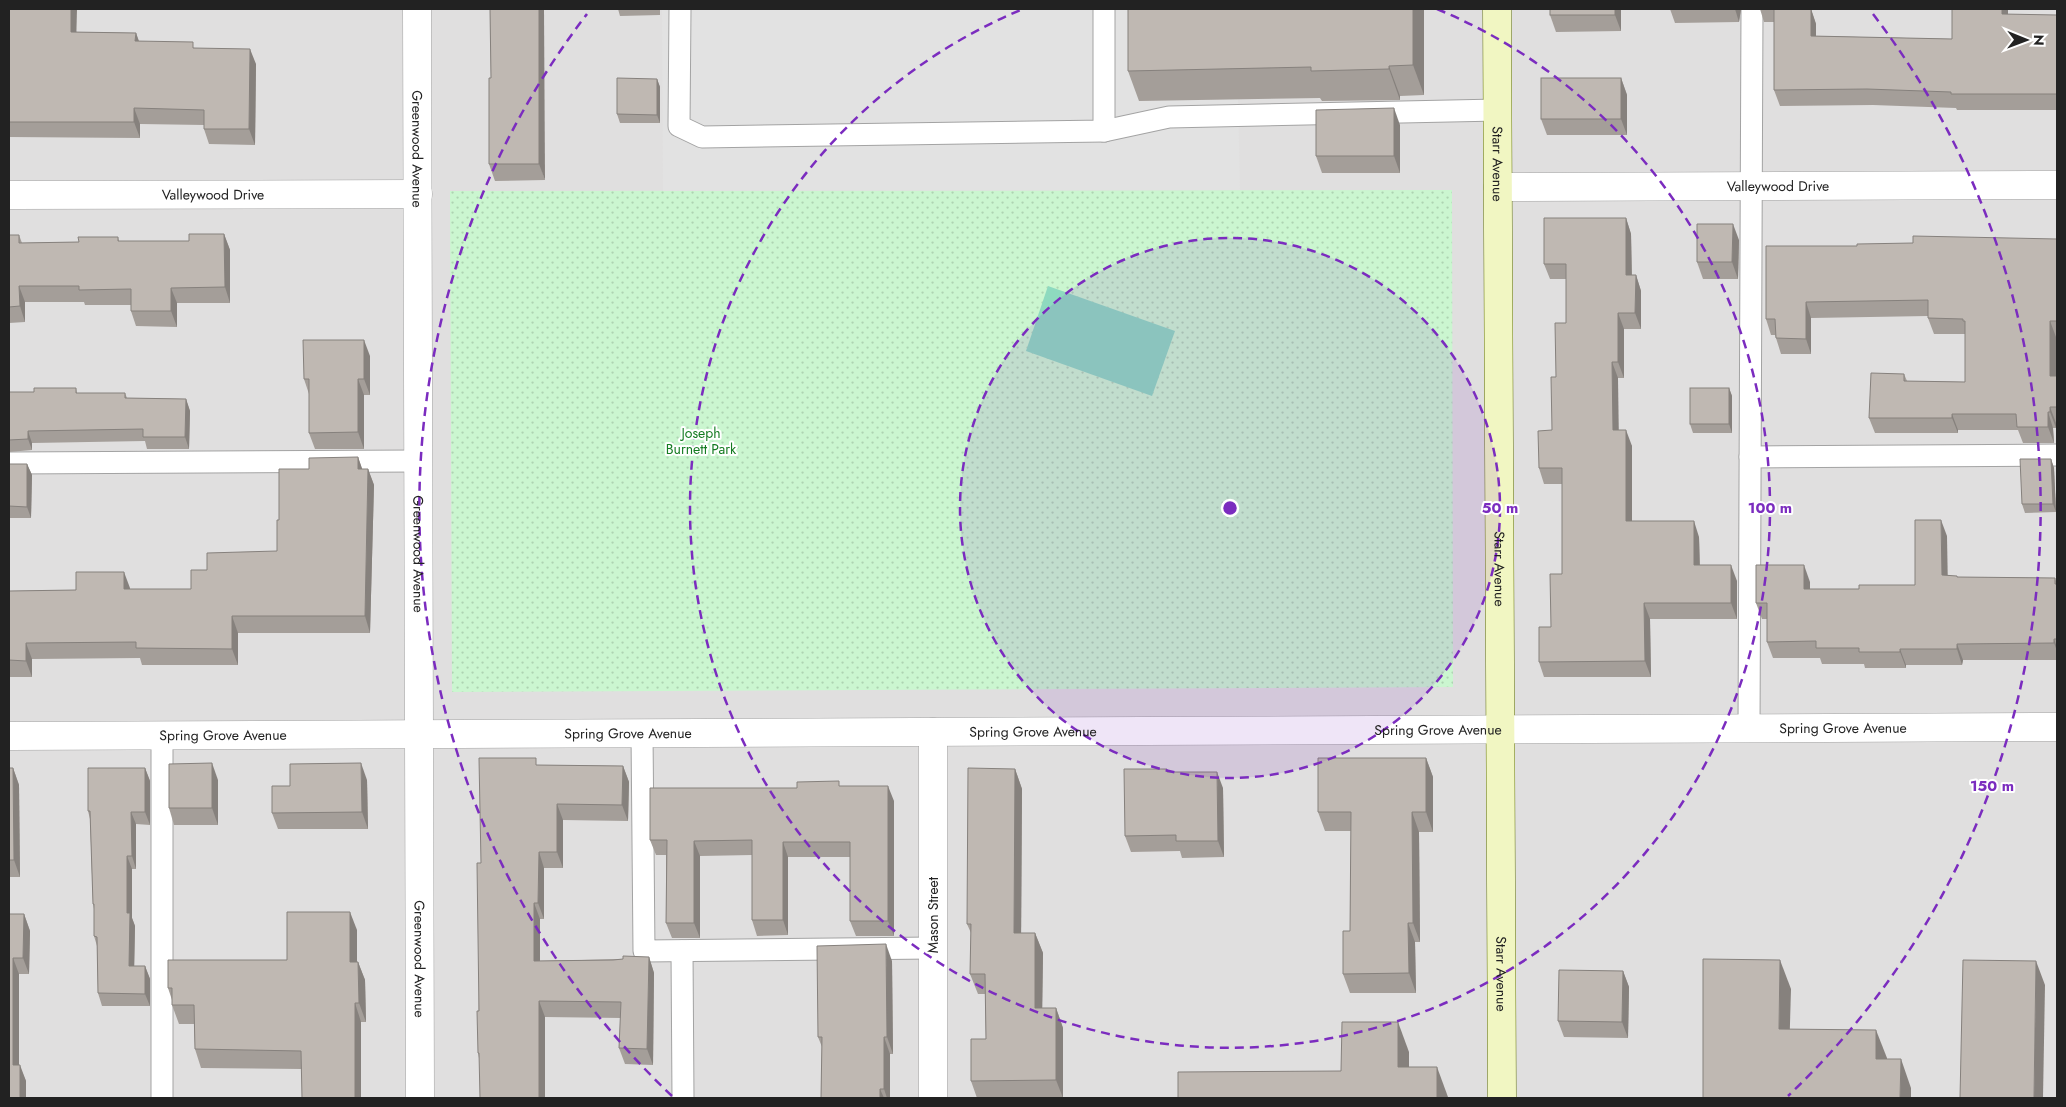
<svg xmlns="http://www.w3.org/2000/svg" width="2066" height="1107" font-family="Jost,sans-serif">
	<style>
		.residential { fill: #e0dfdf }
		.park { fill: url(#park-dots) }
		.pitch { fill: #8edabf }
		.parking { fill: #e2e2e2 }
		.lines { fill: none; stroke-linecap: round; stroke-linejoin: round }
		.lane-casing { stroke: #a3a3a3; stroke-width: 23 }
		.street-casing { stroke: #a3a3a3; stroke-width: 29 }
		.secondary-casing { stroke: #64740d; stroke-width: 29 }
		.lane { stroke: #fff; stroke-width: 21 }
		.street { stroke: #fff; stroke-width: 28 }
		.secondary { stroke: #f1f6c2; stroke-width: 28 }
		.wall { fill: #a49e99 }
		.shaded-wall { fill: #86817d }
		.building { fill: #bfb8b2; stroke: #86817d }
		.ring { fill: none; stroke: #7b2cbf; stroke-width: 2.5; stroke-dasharray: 9 6 }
		.labels { text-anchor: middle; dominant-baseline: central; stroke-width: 4; stroke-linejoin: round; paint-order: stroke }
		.street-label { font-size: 14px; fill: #222; stroke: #fff }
		.park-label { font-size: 14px; fill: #147b21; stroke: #fff }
		.centre { fill: #7b2cbf; stroke: #fff; stroke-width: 2.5 }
		.ring-label { font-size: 15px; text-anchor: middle; font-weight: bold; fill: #7b2cbf; stroke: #fff; stroke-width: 4; stroke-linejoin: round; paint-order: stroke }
	</style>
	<defs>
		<pattern id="park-dots" width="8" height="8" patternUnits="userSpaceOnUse" patternTransform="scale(1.25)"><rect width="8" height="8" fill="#cbf6d0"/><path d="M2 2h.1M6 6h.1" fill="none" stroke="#aed3b2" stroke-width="1.8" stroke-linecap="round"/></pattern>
	</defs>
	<rect width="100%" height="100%" fill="#f1efe9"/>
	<rect class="residential" x="9" y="9" width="2048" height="1089"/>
	<polygon class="park" points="1452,190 1453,687 452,692 450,191"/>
	<polygon class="pitch" points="1048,286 1175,331 1152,396 1026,351"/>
	<polygon class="parking" points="662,9 1140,9 1139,101 1238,99 1240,190 663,191"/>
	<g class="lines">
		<defs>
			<g id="lane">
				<polyline points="680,9 679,126 702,137 1104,131 1169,117 1498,110"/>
				<polyline points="1104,9 1104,131"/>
				<polyline points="1750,457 2057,455"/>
				<polyline points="9,463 419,461"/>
				<polyline points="1749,729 1752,9"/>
				<polyline points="642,733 644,951 933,948"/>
				<polyline points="162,736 162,1098"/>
				<polyline points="682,951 683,1098"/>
			</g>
			<g id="street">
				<path id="s1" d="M417,9L420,1098"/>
				<path id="s2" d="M1498,187L2057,185"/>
				<path id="s3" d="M9,195L418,194"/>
				<path id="s4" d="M9,736L2057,727"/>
				<polyline points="933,1098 933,732"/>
			</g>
			<g id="secondary">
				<path id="s5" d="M1497,9L1502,1098"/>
			</g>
		</defs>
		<use href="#lane" class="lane-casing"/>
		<use href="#street" class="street-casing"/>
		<use href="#secondary" class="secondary-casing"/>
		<use href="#lane" class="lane"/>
		<use href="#street" class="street"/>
		<use href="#secondary" class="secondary"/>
	</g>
	<g class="wall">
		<polygon points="9,9 77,32 136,33 139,41 195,48 256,64 255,145 209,144 204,129 204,125 140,124 140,138 9,137"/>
		<polygon points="490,9 545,180 495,181 489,164 491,78"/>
		<polygon points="618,9 660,9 660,15 620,16"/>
		<polygon points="1424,9 1424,95 1400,96 1400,100 1322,101 1320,98 1139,101 1128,71"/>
		<polygon points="1621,9 1621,31 1556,32 1550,15"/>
		<polygon points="1670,9 1741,9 1739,22 1675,23"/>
		<polygon points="1760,9 1811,9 1816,24 1816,36 1952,39 1952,9 2008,9 2008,15 2057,15 2057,110 1957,110 1956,108 1873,105 1780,106 1774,90 1774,22 1764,22"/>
		<polygon points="1621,78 1627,95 1627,135 1547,135 1541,119"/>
		<polygon points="657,79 660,87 660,123 620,123 617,114"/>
		<polygon points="1400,125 1400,173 1322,173 1316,156"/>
		<polygon points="1626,218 1631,234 1632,275 1636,275 1641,291 1641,329 1624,329 1624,378 1618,378 1618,430 1632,446 1632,521 1699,537 1700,565 1737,581 1737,619 1650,619 1651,677 1544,677 1539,662 1551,627 1562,574 1562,484 1544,484 1539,468 1552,430 1556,377 1566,323 1566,279 1550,279 1544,264"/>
		<polygon points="224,234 230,250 230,303 177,303 177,327 136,326 131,311 131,305 85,305 84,302 25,302 25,322 9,323 9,235 19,235 22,243 79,242 118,237 119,241 189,241"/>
		<polygon points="2057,239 2057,337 2056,337 2056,376 2057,376 2057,423 2056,423 2056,428 2053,428 2054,443 2023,443 2018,430 1958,430 1958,433 1875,433 1869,418 1904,374 1907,381 1965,382 1965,334 1934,334 1928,318 1928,316 1811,318 1811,354 1781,354 1776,338 1775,335 1771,335 1766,319 1857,246"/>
		<polygon points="1739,240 1738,279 1703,279 1697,262"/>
		<polygon points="370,356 370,395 364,395 364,449 315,449 309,433 309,394 304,379"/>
		<polygon points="76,388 77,393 125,393 127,398 186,399 190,411 189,449 147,449 145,441 32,443 32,450 9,452 9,392 34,392"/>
		<polygon points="1729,388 1732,396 1732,433 1693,433 1690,424"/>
		<polygon points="358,457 362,469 368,469 374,485 370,633 238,633 238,665 142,665 140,658 32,659 32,677 9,677 9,591 191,589 207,570 277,551 279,520 309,469"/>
		<polygon points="2051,459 2054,468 2056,512 2025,513 2022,504"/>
		<polygon points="9,464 27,464 32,475 31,518 9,518"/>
		<polygon points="1947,536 1947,575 1958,577 2055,578 2057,584 2057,660 1963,660 1962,665 1906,665 1906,668 1865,668 1864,664 1822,664 1820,658 1773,658 1767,642 1767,619 1762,619 1756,603 1810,582 1810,589 1859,589 1915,585"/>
		<polygon points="1426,758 1433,777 1433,832 1419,832 1420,942 1415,942 1416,993 1350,993 1343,974 1350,931 1351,831 1325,831 1318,812"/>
		<polygon points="538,765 623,766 629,782 628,821 563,820 563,868 544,868 544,919 540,919 540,961 623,959 649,957 654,973 653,1065 625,1064 619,1048 621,1018 545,1017 479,1058 478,1053 481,863"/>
		<polygon points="9,768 13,768 19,785 20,877 9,877"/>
		<polygon points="145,768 150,781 150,825 136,824 136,869 132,869 132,918 135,926 134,966 145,966 150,979 150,1006 102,1006 98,993 97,946 94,936 94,909 93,904 90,819 88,811"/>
		<polygon points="1015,769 1022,789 1021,933 1035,933 1043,953 1042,1008 1056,1008 1063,1028 1063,1098 977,1098 971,1081 986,1039 985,994 978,994 970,974 971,933 967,924"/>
		<polygon points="1168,772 1223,788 1224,857 1182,858 1180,851 1131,852 1125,836"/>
		<polygon points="218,780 218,825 174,825 169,808"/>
		<polygon points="367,780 368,829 278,829 272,813 290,786"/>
		<polygon points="841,786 894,801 894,936 856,936 850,921 850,857 788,857 788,935 757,936 752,920 752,855 700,856 700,938 672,938 666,923 666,855 656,855 650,840 797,788"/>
		<polygon points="9,914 24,914 30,931 29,974 19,974 19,1065 26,1081 9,1098"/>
		<polygon points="357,930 357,962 358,962 365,980 366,1022 361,1022 302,1069 201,1068 195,1049 194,1024 179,1024 172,1005 172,1000 168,988 287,960"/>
		<polygon points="892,961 893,1054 890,1054 890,1098 821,1098 822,1047 818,1037"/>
		<polygon points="1623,971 1629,987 1628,1038 1564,1037 1558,1021"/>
	</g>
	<g class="shaded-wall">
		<polygon points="71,9 77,9 76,47 71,32"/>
		<polygon points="539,9 544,9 545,180 539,164"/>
		<polygon points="1413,9 1424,9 1424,95 1413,65"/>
		<polygon points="1615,9 1621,9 1621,31 1615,15"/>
		<polygon points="1735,9 1741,9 1739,22"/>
		<polygon points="1811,9 1816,24 1816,52 1811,36"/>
		<polygon points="2002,9 2008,9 2008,30 2002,14"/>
		<polygon points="136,33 141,48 135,41"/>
		<polygon points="250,49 256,64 255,145 249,129"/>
		<polygon points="1389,66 1400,96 1400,100 1389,69"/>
		<polygon points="1621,78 1627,95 1627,135 1621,119"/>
		<polygon points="657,79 660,87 660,123 657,115"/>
		<polygon points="134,108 140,124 140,138 134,122"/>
		<polygon points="1394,108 1400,125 1400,173 1394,156"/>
		<polygon points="1626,218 1631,234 1632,291 1626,275"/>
		<polygon points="1733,224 1739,240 1738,279 1732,262"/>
		<polygon points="224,234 230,250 230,303 225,287"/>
		<polygon points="1636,275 1641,291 1641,329 1635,313"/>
		<polygon points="19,286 25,302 25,322 20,306"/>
		<polygon points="171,288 177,303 177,327 171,311"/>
		<polygon points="1806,302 1811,318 1811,354 1806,339"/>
		<polygon points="1618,313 1624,329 1624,378 1618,362"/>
		<polygon points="2050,321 2056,337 2056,391 2050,376"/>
		<polygon points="364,340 370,356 370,395 364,379"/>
		<polygon points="1612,362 1618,378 1619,446 1613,430"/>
		<polygon points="358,379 364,395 364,449 358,432"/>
		<polygon points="1729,388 1732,396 1732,433 1729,424"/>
		<polygon points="186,399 190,411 189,449 185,437"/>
		<polygon points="2050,407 2056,423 2056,428 2050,412"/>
		<polygon points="2048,412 2053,428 2054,443 2048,427"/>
		<polygon points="1952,414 1958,430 1958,433 1952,418"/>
		<polygon points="1626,430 1632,446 1632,537 1626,521"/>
		<polygon points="28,431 32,443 32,450 28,439"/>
		<polygon points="358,457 364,474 358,469"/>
		<polygon points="2051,459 2054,468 2056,512 2053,504"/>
		<polygon points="27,464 32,475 31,518 27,507"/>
		<polygon points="368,469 374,485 370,633 365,616"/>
		<polygon points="1941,520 1947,536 1948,592 1942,575"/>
		<polygon points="1694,521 1699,537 1700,581 1694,565"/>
		<polygon points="1731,565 1737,581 1737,619 1731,603"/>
		<polygon points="1804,565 1810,582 1810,606 1804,589"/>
		<polygon points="124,572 130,588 130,605 124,589"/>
		<polygon points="1644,603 1650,619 1651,677 1645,661"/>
		<polygon points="232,616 238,633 238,665 232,649"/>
		<polygon points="2054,639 2057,647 2057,651 2054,643"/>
		<polygon points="26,643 32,659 32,677 26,661"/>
		<polygon points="1957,644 1963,660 1962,665 1957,649"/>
		<polygon points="1900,649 1906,665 1906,668 1900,652"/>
		<polygon points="1426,758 1433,777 1433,832 1426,812"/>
		<polygon points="212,763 218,780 218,825 212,808"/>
		<polygon points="361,763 367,780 368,829 362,812"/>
		<polygon points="623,766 629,782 628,821 622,805"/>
		<polygon points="13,768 19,785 20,877 14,860"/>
		<polygon points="145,768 150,781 150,825 145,812"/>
		<polygon points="1015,769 1022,789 1021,953 1014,933"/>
		<polygon points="1217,772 1223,788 1224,857 1218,841"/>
		<polygon points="888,786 894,801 894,936 888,921"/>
		<polygon points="557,804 563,820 563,868 557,852"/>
		<polygon points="131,812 136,824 136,869 132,856"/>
		<polygon points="1412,812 1419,832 1420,942 1413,923"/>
		<polygon points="694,841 700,856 700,938 694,923"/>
		<polygon points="783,842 788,857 788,935 783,920"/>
		<polygon points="539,852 544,868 544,919 538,903"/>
		<polygon points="127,856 132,869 132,918 135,926 134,979 129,966 127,913"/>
		<polygon points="534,903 540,919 540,977 534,961"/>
		<polygon points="350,912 357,930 357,980 350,962"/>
		<polygon points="24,914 30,931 29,974 23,958"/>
		<polygon points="1408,923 1415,942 1416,993 1409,973"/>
		<polygon points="1035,933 1043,953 1042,1028 1035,1008"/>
		<polygon points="886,944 892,961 893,1054 887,1037"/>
		<polygon points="649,957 654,973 653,1065 647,1049"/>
		<polygon points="13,958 19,974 19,1081 13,1065"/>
		<polygon points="1780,960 1791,989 1789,1058 1779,1029"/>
		<polygon points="2036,961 2045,985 2043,1098 2034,1098"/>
		<polygon points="358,962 365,980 366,1022 359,1003"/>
		<polygon points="145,966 150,979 150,1006 145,994"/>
		<polygon points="1623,971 1629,987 1628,1038 1622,1022"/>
		<polygon points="539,1001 545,1017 545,1098 539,1098"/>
		<polygon points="355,1003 361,1022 361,1098 355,1098"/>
		<polygon points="1056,1008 1063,1028 1063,1098 1056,1080"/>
		<polygon points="1398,1022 1409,1052 1409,1097 1398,1067"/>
		<polygon points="1876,1030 1887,1058 1887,1087 1876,1059"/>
		<polygon points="884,1037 890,1054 890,1098 887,1098 884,1089"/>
		<polygon points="1901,1059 1911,1088 1911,1098 1900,1098"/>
		<polygon points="20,1065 26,1081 26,1098 20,1098"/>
		<polygon points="1437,1067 1448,1097 1448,1098 1437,1098"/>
		<polygon points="880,1089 884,1098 880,1098"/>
	</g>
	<g class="building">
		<polygon points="9,9 71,9 71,32 136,33 135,41 193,42 193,48 250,49 249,129 204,129 204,110 134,108 134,122 9,122"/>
		<polygon points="490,9 539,9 539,164 489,164 489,78 491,78"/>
		<polygon points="1128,9 1413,9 1413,65 1389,66 1389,69 1311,71 1311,67 1128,71"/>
		<rect x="1550" y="9" width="65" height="6"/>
		<polygon points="1774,9 1811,9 1811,36 1952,39 1952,9 2002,9 2002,14 2057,15 2057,94 1951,94 1951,92 1867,89 1774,90"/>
		<polygon points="617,78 657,79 657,115 617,114"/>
		<rect x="1541" y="78" width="80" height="41"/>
		<polygon points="1394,108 1394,156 1316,156 1316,110"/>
		<polygon points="1544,218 1626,218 1626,275 1636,275 1635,313 1618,313 1618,362 1612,362 1613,430 1626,430 1626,521 1694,521 1694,565 1731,565 1731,603 1644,603 1645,661 1539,662 1539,627 1551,627 1550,574 1562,574 1562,468 1539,468 1538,431 1552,430 1551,377 1556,377 1555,323 1566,323 1566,264 1544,264"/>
		<polygon points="1697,224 1733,224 1732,262 1697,262"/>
		<polygon points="189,234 224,234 225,287 171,288 171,311 131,311 131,289 79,290 79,286 19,286 20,306 9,307 9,235 19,235 19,243 79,242 78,237 118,237 118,241 189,241"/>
		<polygon points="1913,236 2057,239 2057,321 2050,321 2050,376 2057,376 2057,407 2050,407 2050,412 2048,412 2048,427 2017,427 2016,414 1952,414 1952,418 1869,418 1871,373 1904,374 1904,381 1965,382 1965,321 1963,321 1963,319 1928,318 1928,300 1806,302 1806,339 1776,338 1775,319 1766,319 1766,246 1857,246 1857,244 1913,243"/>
		<polygon points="303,340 364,340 364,379 358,379 358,432 309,433 309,379 304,379"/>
		<polygon points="34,388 76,388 76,393 125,393 125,398 186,399 185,437 143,437 143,429 28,431 28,439 9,440 9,392 34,392"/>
		<rect x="1690" y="388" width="39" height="36"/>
		<polygon points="358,457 358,469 368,469 365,616 232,616 232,649 136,648 136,642 26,643 26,661 9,660 9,591 76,590 76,572 124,572 124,589 191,589 191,570 207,570 207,553 277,551 277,520 279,520 279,469 309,469 309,458"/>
		<polygon points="2020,459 2051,459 2053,504 2022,504"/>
		<polygon points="9,464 27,464 27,507 9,506"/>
		<polygon points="1915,520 1941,520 1942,575 1957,576 1957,577 2055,578 2055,584 2057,584 2057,639 2054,639 2054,643 1957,644 1957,649 1900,649 1900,652 1859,652 1859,648 1816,648 1816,641 1767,642 1767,603 1756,603 1756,565 1804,565 1804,589 1859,589 1859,585 1915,585"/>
		<polygon points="479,758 536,758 536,765 623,766 622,805 557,804 557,852 539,852 538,903 534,903 534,961 613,960 623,959 623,956 649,957 647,1049 619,1048 621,1002 539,1001 539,1098 480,1098 479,1053 478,1053 477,1011 479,1011 477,863 481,863"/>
		<polygon points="1318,758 1426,758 1426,812 1412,812 1413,923 1408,923 1409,973 1343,974 1343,931 1350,931 1351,812 1318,812"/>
		<polygon points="212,763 212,808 169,808 169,764"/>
		<polygon points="361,763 362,812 272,813 272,786 290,786 290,764"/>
		<polygon points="9,768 13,768 14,860 9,860"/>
		<polygon points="88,768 145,768 145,812 131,812 132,856 127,856 127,913 130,913 129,966 145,966 145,994 98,993 97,937 94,936 94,904 93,904 90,811 88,811"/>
		<polygon points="968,768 1015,769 1014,933 1035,933 1035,1008 1056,1008 1056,1080 971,1081 971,1039 986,1039 985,974 970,974 971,924 967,924"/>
		<polygon points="1124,769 1167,769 1167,772 1217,772 1218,841 1176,841 1176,835 1125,836"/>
		<polygon points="839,781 839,786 888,786 888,921 850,921 850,842 783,842 783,920 752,920 752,840 694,841 694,923 666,923 667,840 650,840 650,788 797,788 797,782"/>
		<polygon points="287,912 350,912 350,962 358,962 359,1003 355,1003 355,1098 302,1098 301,1051 195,1049 194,1005 172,1005 172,988 168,988 168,960 287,960"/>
		<polygon points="9,914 24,914 23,958 13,958 13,1065 20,1065 20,1098 9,1098"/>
		<polygon points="886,944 887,1037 884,1037 884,1089 880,1089 880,1098 821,1098 822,1037 818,1037 817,946"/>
		<polygon points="1703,959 1780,960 1779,1029 1876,1030 1876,1059 1901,1059 1900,1098 1703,1098"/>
		<polygon points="1963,960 2036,961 2034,1098 1960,1098"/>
		<polygon points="1559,970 1623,971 1622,1022 1558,1021"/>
		<polygon points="1342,1022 1398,1022 1398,1067 1437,1067 1437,1098 1178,1098 1178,1072 1341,1071"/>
	</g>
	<circle cx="1230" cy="508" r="270" fill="#7b2cbf" fill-opacity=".12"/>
	<g class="ring">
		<circle cx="1230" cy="508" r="270"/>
		<path d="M1437 9A540 540 0 1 1 1023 9"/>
		<path d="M672 1096A811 811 0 0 1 587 14M1873 14A811 811 0 0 1 1788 1096"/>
	</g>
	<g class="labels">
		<g class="street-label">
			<text stroke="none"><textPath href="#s1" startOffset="140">Greenwood Avenue</textPath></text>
			<text stroke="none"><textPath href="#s5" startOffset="155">Starr Avenue</textPath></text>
			<text stroke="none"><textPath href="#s2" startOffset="280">Valleywood Drive</textPath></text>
			<text stroke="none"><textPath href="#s3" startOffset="204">Valleywood Drive</textPath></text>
			<text stroke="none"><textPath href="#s1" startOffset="545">Greenwood Avenue</textPath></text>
			<text stroke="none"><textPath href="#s5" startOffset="560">Starr Avenue</textPath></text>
			<text stroke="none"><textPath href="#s4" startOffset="1834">Spring Grove Avenue</textPath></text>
			<text stroke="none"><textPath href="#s4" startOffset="1429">Spring Grove Avenue</textPath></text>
			<text stroke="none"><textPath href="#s4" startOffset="1024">Spring Grove Avenue</textPath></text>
			<text stroke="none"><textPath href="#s4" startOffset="619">Spring Grove Avenue</textPath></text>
			<text stroke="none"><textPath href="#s4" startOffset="214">Spring Grove Avenue</textPath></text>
			<text transform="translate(933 915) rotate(-90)">Mason Street</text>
			<text stroke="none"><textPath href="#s1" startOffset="950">Greenwood Avenue</textPath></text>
			<text stroke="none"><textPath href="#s5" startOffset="965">Starr Avenue</textPath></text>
		</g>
		<g class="park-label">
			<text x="701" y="433">Joseph<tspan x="701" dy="16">Burnett Park</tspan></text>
		</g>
	</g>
	<circle cx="1230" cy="508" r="8" class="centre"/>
	<g class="ring-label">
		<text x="1500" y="513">50 m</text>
		<text x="1770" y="513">100 m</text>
		<text x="1992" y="791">150 m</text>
	</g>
	<rect width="2066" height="1107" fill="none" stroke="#222222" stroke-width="20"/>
	<g transform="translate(2026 40) rotate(91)" stroke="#ffffff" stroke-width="4" paint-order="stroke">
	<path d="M0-4L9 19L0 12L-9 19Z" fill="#222222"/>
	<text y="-8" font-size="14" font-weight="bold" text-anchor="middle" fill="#222222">N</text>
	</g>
</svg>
